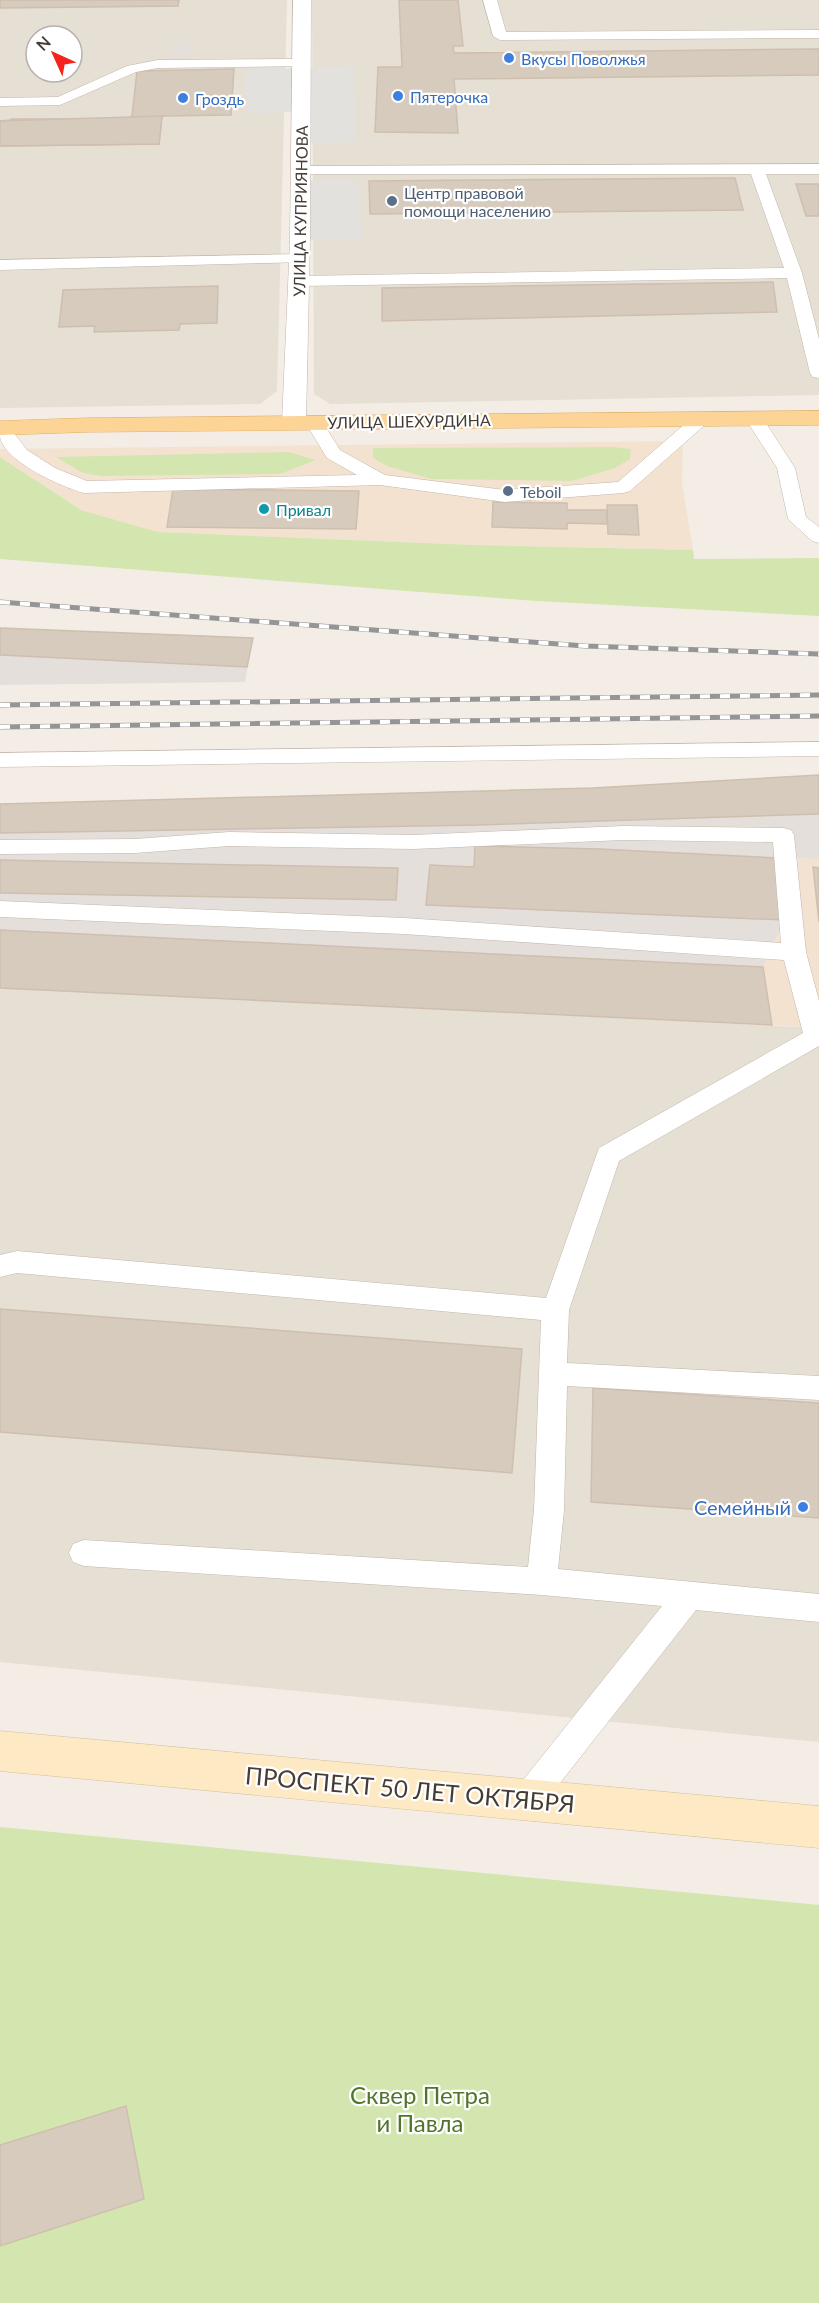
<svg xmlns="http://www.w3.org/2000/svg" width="819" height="2303" font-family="Lato,sans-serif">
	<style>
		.residential { fill: #e6dfd4; fill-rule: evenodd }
		.commercial { fill: #f4e2d1 }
		.industrial { fill: #e5dfdb }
		.green { fill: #d3e6af }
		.parking { fill: #e3e1de }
		.building { fill: #d7cbbe; stroke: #cebfaf; stroke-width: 1.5 }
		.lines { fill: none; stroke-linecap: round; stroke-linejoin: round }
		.lane-casing { stroke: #c1b7ac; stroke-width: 1 }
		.street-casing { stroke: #c1b7ac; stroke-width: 1 }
		.secondary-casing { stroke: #d5be99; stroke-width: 1 }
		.primary-casing { stroke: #e1ae66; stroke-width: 1 }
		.lane { fill: #fff; fill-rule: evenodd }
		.street { fill: #fff; fill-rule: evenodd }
		.secondary { fill: #fdeac5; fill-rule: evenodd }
		.primary { fill: #fcd495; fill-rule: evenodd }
		.rail-casing { stroke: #959595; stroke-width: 5 }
		.rail { stroke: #fff; stroke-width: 4; stroke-dasharray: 10; stroke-linecap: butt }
		.shop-dot { fill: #3f7fe0; stroke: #fff; stroke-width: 2 }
		.service-dot { fill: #5c6f8a; stroke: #fff; stroke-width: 2 }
		.culture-dot { fill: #0f9aa8; stroke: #fff; stroke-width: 2 }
		.labels { text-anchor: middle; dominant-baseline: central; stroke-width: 4.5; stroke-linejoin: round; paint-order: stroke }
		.far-shop-label { font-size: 16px; fill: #366cbe; stroke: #fff; text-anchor: start }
		.far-service-label { font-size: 16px; fill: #4e5e75; stroke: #fff; text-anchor: start }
		.far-street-label { font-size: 16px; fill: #453d35; stroke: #fff }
		.far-culture-label { font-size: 16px; fill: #0d838f; stroke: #fff; text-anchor: start }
		.shop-label { font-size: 20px; fill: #366cbe; stroke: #fff; text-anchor: end }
		.near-street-label { font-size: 24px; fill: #453d35; stroke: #fff }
		.near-park-label { font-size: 24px; fill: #4f752a; stroke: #fff }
	</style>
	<rect width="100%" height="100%" fill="#f3ede6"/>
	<g class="residential">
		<path d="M0,0H287L277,391L260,404L0,408ZM36,36H72V72H36Z"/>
		<polygon points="312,0 819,0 819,395 330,404 314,394"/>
		<polygon points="0,988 819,1028 819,1742 0,1662"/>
	</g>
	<g class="commercial">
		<polygon points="683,441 682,483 693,550 473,545 158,532 81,510 0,457 0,449"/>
		<polygon points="779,858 819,859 819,1028 772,1025 763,967 784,920"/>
	</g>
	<g class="industrial">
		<polygon points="173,42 194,42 191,57 169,56"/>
		<polygon points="0,628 253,638 245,682 0,685"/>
		<polygon points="819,775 819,859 779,858 784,920 763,967 772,1025 0,988 0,804 593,788"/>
	</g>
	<g class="green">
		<polygon points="613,447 631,449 630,459 615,468 572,481 431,479 387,466 373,458 373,448"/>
		<polygon points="289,452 316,460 280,474 101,476 83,473 56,457"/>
		<polygon points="0,457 81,510 158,532 473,545 693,550 694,559 819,558 819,616 536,601 0,559"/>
		<polygon points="0,1827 819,1905 819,2303 0,2303"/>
	</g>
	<g class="parking">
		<polygon points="354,66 355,142 301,143 301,111 248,114 244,70"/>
		<polygon points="358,179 362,239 300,240 301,181"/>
	</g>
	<g class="building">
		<polygon points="0,0 179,0 178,6 0,8"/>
		<polygon points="399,0 458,0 463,46 453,46 454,53 819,49 819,75 454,79 458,133 375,132 378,67 402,67"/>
		<polygon points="234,69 231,115 162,116 159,144 0,146 0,121 11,120 11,119 126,119 132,116 137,71"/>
		<polygon points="162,116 159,144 0,146 0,121"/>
		<polygon points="735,178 743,210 370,214 369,181"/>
		<polygon points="796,184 819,184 819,216 806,216"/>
		<polygon points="773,282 777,312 382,321 382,288"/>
		<polygon points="218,286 217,323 180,324 179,330 94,332 95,326 59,327 63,290"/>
		<polygon points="173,489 359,491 356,529 167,527"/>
		<polygon points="493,502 567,503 567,510 607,510 607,524 567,523 567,529 492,527"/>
		<polygon points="607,505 637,505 639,535 608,534"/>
		<polygon points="0,628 253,638 247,667 0,655"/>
		<polygon points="819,775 819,814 480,825 0,833 0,804 593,788"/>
		<polygon points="475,846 600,849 779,858 784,920 426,905 430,865 474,867"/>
		<polygon points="0,860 398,868 396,900 0,893"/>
		<polygon points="813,867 819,868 819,922"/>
		<polygon points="0,930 763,967 772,1025 0,988"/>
		<polygon points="0,1309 522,1349 512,1473 0,1432"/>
		<polygon points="593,1388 819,1403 819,1518 591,1502"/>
		<polygon points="126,2106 144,2199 0,2246 0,2145"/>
	</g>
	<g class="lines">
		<defs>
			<g id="lane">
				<polygon points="483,0 497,0 506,32 819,30 819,38 500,40 493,36"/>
				<polygon points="302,59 307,60 309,63 307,66 158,68 136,72 60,105 0,106 0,98 58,97 127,66 158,60"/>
				<polygon points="819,164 819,174 766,174 802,273 819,339 819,378 813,377 810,373 787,278 300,286 292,281 300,276 784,268 751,174 296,174 293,171 301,166"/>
				<polygon points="300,254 306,256 308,259 306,262 0,270 0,260"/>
				<polygon points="754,413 760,414 795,468 806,517 819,527 819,543 812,541 788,519 777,468 745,418 748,414"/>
				<path d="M701,414L707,415L710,419L707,423L630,491L623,493L505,502L380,485L84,493C62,487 5,462 0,437C0,433 0,427 0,423L7,424L27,450L55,468L87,481L357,475L327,458L305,422L308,418H320L340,450L385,475L505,490L618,482L695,415Z"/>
				<polygon points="819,742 819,756 0,767 0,753"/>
				<polygon points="623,826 783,828 791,830 794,835 806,952 819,1001 819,1046 619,1161 569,1310 567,1363 819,1376 819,1400 567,1386 564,1510 558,1569 819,1594 819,1622 696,1610 538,1811 527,1816 516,1811 511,1800 516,1789 662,1606 542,1595 84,1566 73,1562 69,1553 73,1544 84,1540 528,1567 534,1510 541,1320 17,1273 0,1277 0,1255 17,1251 546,1298 599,1148 803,1033 784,960 404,934 0,917 0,901 404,918 781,943 773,842 623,840 413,849 229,846 135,853 0,854 0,840 135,839 229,832 413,835"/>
			</g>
			<polygon id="street" points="293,0 311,0 310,240 306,422 302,427 294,429 286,427 282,422 290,240"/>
			<polygon id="secondary" points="0,1731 819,1806 819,1848 0,1771"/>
			<polygon id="primary" points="819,411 819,425 88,432 0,435 0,421 88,418"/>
		</defs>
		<use href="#lane" class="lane-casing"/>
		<use href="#street" class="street-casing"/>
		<use href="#secondary" class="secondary-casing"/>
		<use href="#primary" class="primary-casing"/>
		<use href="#lane" class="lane"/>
		<use href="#street" class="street"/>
		<use href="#secondary" class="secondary"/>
		<use href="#primary" class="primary"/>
		<defs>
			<g id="rail">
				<polyline points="0,602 585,646 819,654"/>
				<polyline points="0,705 819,695"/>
				<polyline points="0,727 819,716"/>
			</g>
		</defs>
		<use href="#rail" class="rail-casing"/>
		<use href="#rail" class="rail"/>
	</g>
	<g class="shop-dot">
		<circle cx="509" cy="58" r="6"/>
		<circle cx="398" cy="96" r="6"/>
		<circle cx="183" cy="98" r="6"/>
		<circle cx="803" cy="1507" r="6"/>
	</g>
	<g class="service-dot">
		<circle cx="392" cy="201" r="6"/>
		<circle cx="508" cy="491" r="6"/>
	</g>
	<circle class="culture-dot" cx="264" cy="509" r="6"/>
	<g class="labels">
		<g class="far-shop-label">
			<text x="521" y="58">Вкусы Поволжья</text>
			<text x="410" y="96">Пятерочка</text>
			<text x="195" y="98">Гроздь</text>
		</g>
		<g class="far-service-label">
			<text x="404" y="192">Центр правовой<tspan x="404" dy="18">помощи населению</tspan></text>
			<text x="520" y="491">Teboil</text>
		</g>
		<g class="far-street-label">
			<text transform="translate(300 211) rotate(-89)">УЛИЦА КУПРИЯНОВА</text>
			<text transform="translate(409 421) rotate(-1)">УЛИЦА ШЕХУРДИНА</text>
		</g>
		<g class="far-culture-label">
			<text x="276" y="509">Привал</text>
		</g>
		<g class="shop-label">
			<text x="791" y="1507">Семейный</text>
		</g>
		<g class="near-street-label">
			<text transform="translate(410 1789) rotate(5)">ПРОСПЕКТ 50 ЛЕТ ОКТЯБРЯ</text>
		</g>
		<g class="near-park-label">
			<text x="420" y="2094">Сквер Петра<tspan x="420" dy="28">и Павла</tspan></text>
		</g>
	</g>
	<g transform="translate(54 54) rotate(315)"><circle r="28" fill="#ffffff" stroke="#b5b1ae" stroke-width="1.5"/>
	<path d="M0-4.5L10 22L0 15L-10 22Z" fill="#f5241a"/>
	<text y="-9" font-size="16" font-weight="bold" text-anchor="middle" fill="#453d35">N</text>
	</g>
</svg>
